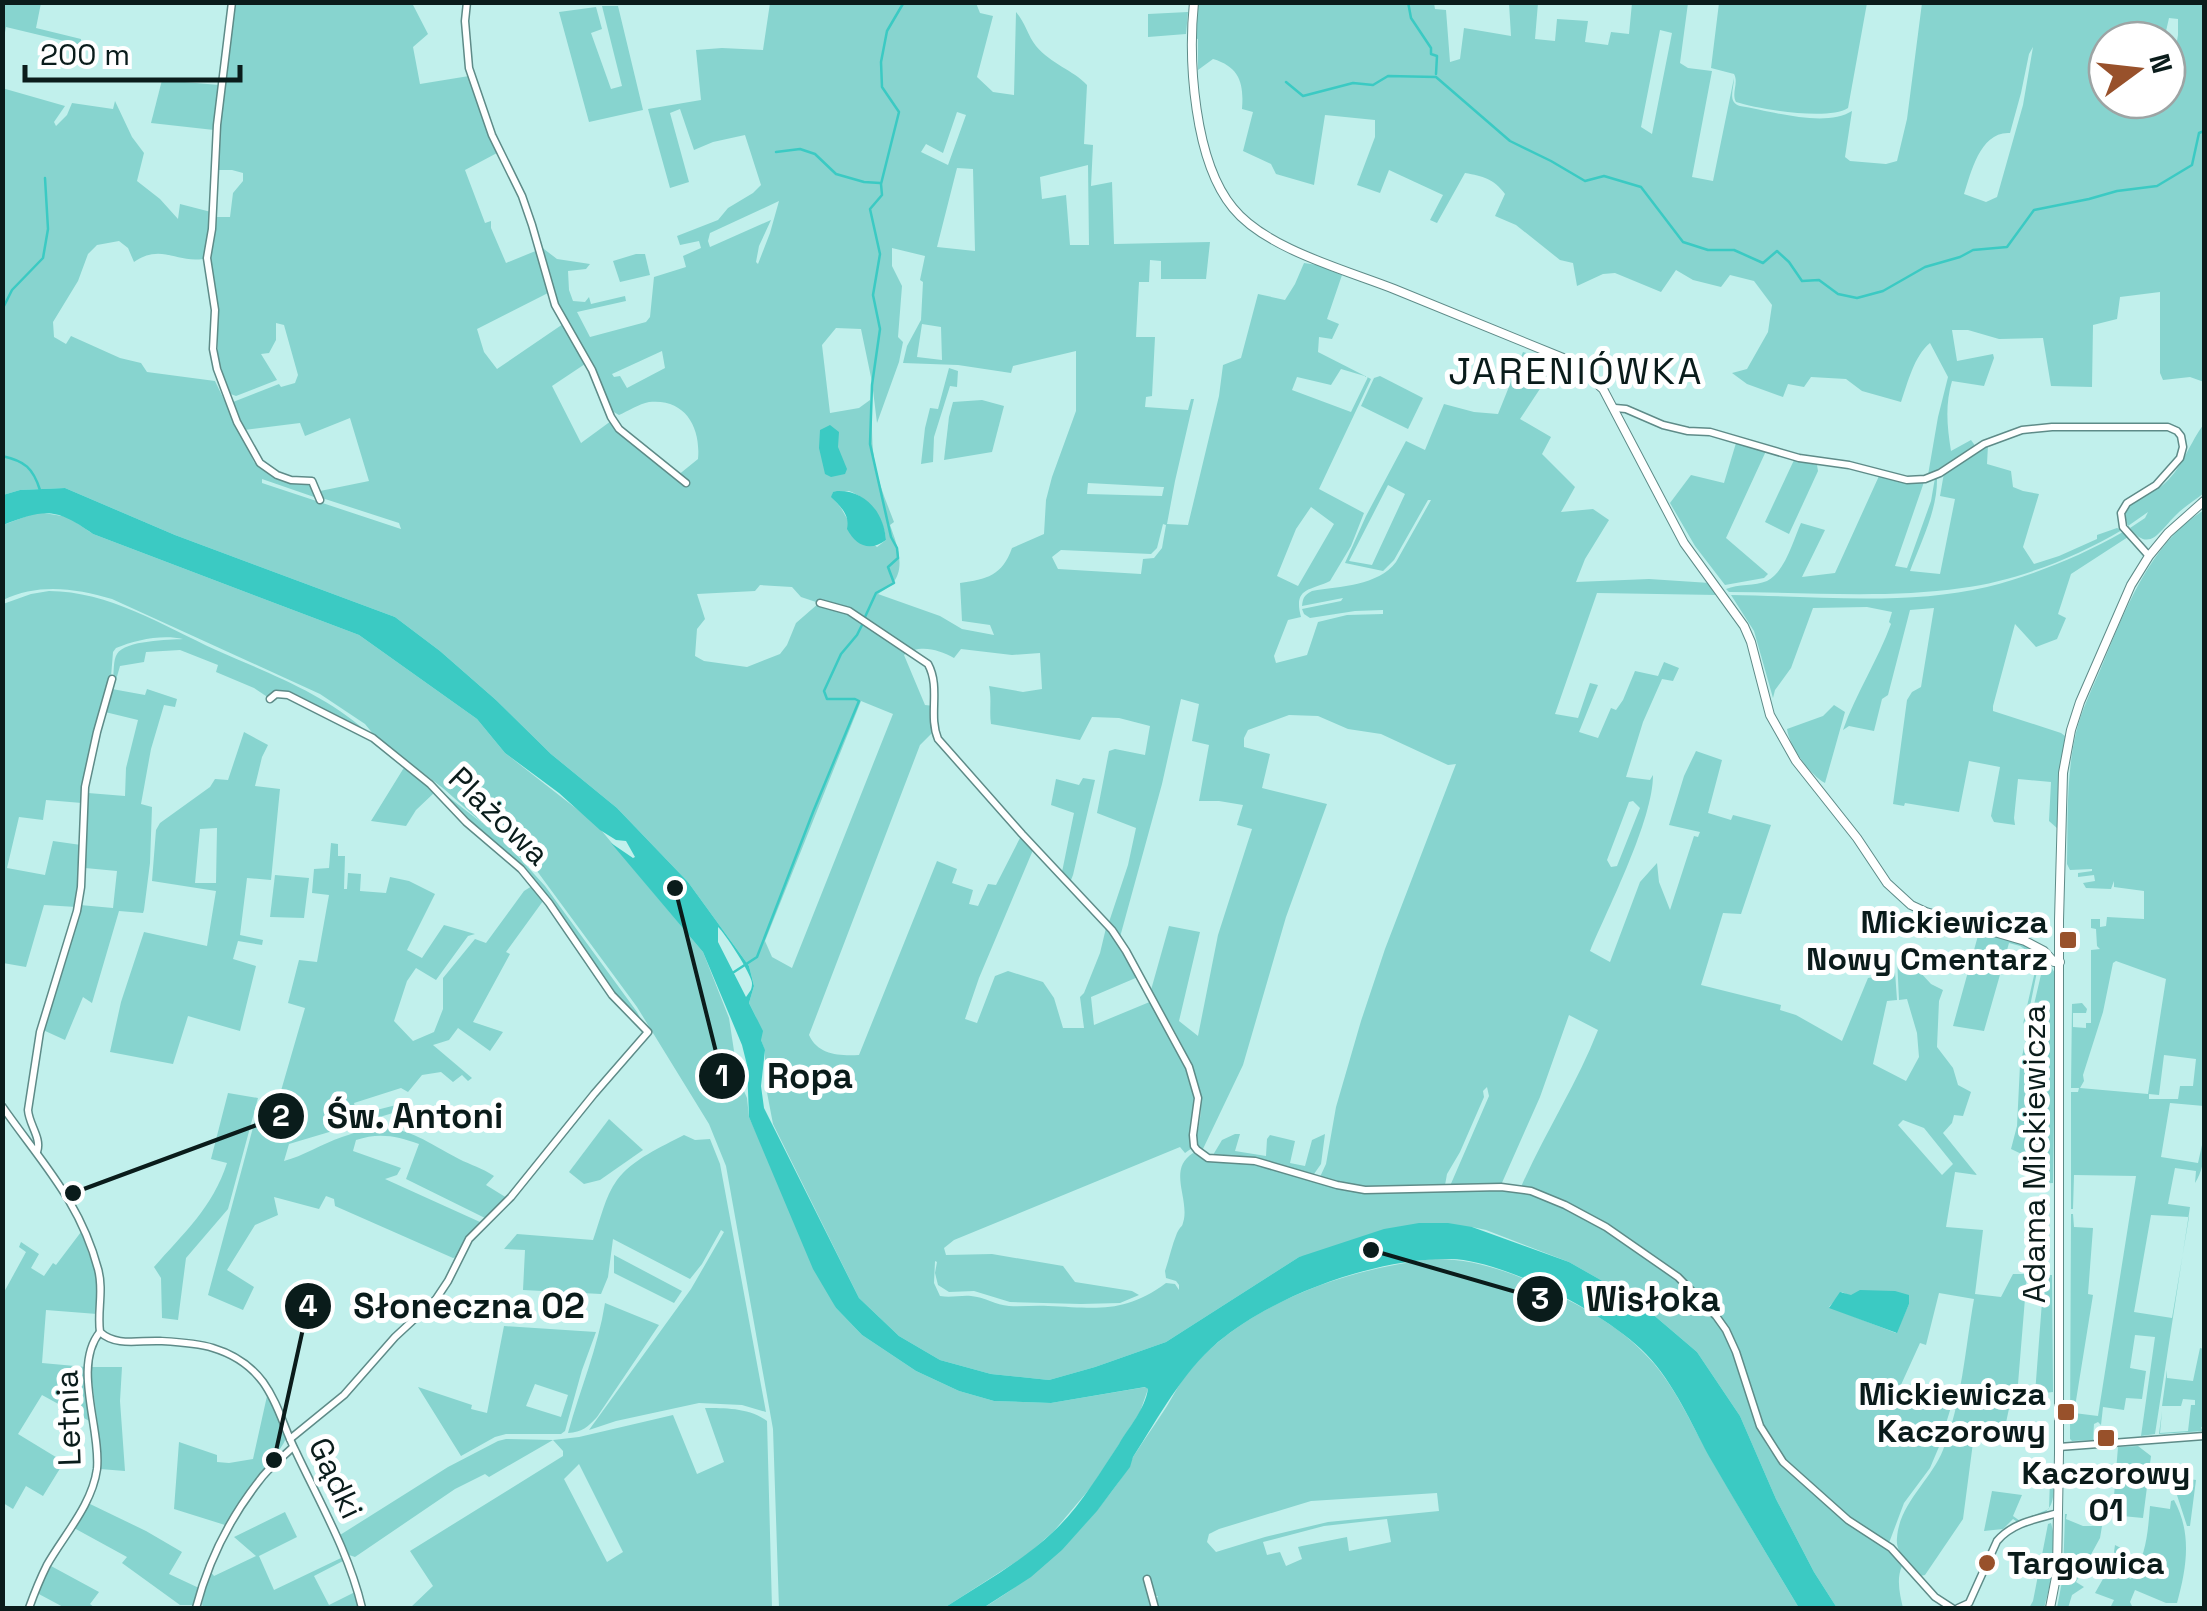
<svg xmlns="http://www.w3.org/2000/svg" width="2207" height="1611" font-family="'Space Grotesk',sans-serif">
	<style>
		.green { fill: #87d4cf; fill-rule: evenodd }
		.water { fill: #3bcac3; fill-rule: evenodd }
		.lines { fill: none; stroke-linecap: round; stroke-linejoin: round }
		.stream { stroke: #3bcac3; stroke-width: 2.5 }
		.minor-casing { stroke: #5e8b88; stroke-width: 9 }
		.tertiary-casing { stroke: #5e8b88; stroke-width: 10 }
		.minor { stroke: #fff; stroke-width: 6 }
		.tertiary { stroke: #fff; stroke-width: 8 }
		.poi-dot { fill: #98512b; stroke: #fff; stroke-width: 4 }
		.labels { text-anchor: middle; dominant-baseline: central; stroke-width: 10; stroke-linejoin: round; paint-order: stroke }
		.street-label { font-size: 32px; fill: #0a1c1b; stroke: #fff }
		.poi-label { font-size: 32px; font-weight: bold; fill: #0a1c1b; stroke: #fff; text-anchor: end }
		.quarter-label { font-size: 38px; letter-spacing: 2.5px; fill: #0a1c1b; stroke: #fff }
		.leader { fill: none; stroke: #0a1c1b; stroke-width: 4 }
		.callout-dot { fill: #0a1c1b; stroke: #fff; stroke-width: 4 }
		.mark-label { font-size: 30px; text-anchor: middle; font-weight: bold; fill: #fff }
		.callout-label { font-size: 35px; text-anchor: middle; font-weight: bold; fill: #0a1c1b; stroke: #fff; stroke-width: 10; stroke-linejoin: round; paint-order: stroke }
	</style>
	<rect width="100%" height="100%" fill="#c1f0ec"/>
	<g class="green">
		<polygon points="3,2 41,3 36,28 81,39 81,45 6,27 3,43"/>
		<path d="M233,3H412L428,34L413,47L420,84L469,76L497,153L465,170L485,223L491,221V228L506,263L538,250L548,293L477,329L484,352L497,369L563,324L585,364L552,386L581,443L611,421L677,476L698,459C701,427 685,398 649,402C639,404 628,411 619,415L612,411L591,360L556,303L540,246L557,259L590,264L586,269L568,271L569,290L573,301L585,302L589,297L591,304L625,296L626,301L577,312L590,337L646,322L650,317L654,277L686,267L683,256L701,248L699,241L680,245L677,236L718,220L728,208L753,193L761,185L745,135L713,142L694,150L680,109L670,113L689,182L670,188L648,109L701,100L696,50L722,48L763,50L770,3H976L980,13L993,16L977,77L993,92L1014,95L1016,12C1025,22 1028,36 1036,46C1051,64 1073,70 1087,85L1084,144L1093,145L1091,186L1112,182L1114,244L1210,242L1206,279H1161V261L1150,260L1149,282H1139L1136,337H1155L1152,396L1146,397L1145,407L1188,410L1191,399H1194L1175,481L1167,524L1188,525L1219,396L1223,365L1241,358L1258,294L1285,300L1295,284L1304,263L1317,265L1342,275L1327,319L1339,324L1332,339L1319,337L1318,352L1371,379L1319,489L1364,513L1351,546L1330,581C1310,591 1293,587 1301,617L1288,620L1274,656L1276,663L1307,655L1318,622L1347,615L1383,614V610L1355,611L1310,618L1304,614L1302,609L1341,601L1343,598L1302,606C1303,598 1304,595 1312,591C1340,586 1378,586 1396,562L1431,500H1428L1394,560L1383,571L1345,563L1366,516L1406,441L1425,450L1444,404L1474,412L1498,414L1523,352L1557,363L1520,419L1551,437L1542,454L1575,487L1561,512L1593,509L1609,520L1585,559L1576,582L1649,579L1710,583L1718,595L1597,593L1555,714L1578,718L1590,683L1598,685L1579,732L1598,738L1611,708L1616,710L1623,700L1635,671L1658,676L1664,662L1679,668L1673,681L1662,679L1643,722L1626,777L1650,780L1653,775C1653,820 1609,906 1590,951L1610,962L1640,882L1657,863L1659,882L1670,910L1694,836L1698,837L1700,832L1669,825L1684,776L1696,751L1722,760L1708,813L1731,820L1733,815L1771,825L1741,914L1723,913L1701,985L1781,1005L1780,1010L1796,1015L1842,1041L1868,978L1879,976L1880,962L1894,957L1897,1000L1887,1001L1873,1064L1906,1081L1919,1057L1917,1033L1907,999L1899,1000L1897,957L1900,965L1919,971L1931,984L1943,990L1939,1001L1937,1047L1953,1068L1958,1085L1971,1092L1963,1116L1954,1115L1952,1123L1943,1133L1977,1175L1955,1172L1946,1227L1983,1230L1975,1294L2001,1297L2013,1274H2027L2017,1396L2035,1394L2044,1275H2052L2053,1392L2035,1394V1398L2011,1399L2003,1437L1974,1435L1963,1519L1925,1575L1920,1576C1911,1565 1895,1554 1897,1538C1899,1504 1931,1480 1943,1450C1962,1402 1965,1350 1974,1299L1939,1293L1926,1345L1920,1343L1900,1387L1952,1404L1943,1433L1906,1424L1904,1434L1941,1442L1930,1468L1904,1503L1889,1543L1861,1528L1778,1454L1761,1423L1731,1333L1683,1279L1655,1257L1602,1222L1521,1187C1544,1134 1577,1084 1598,1030L1569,1015L1540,1097L1501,1185L1450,1186L1489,1096L1487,1087L1483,1091L1484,1097L1460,1152L1447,1174L1445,1185L1368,1187L1352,1186L1320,1177L1326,1164L1336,1107L1361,1021L1385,949L1456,764L1448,765L1381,734L1348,729L1318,716L1289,715L1248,730L1244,738V747L1270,754L1262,788L1327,804L1286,917L1243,1065L1202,1151L1196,1141C1198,1128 1202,1113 1201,1101C1198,1065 1168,1021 1151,990L1169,926L1200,932L1179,1021L1198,1036L1218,935L1252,829L1237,825L1243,805L1219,801H1199L1209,745L1192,741L1199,704L1181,699L1162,784L1120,937L1109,922L1128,865L1136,828L1097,813L1109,751L1115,749L1145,755L1150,726L1119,718L1092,717L1080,740L991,724C989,711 992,700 989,686L1023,692L1042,689L1040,653L1012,655L961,649L954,658C938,649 919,644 904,655L925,705L934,706L932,733L920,745L809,1035C818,1055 839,1056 859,1055L937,861L957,869L952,883L973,890L969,904L978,906L988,884L996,885L1021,836L1033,850L979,978L965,1019L977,1023L995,976L1008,971L1043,982L1054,998L1063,1028H1084L1080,997L1084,993L1100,953L1106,928L1113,935L1138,977L1091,997L1094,1025L1152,1001C1165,1026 1192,1068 1195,1094C1198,1112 1186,1131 1192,1148L1185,1153L1180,1147L954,1240L944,1248L946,1255L992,1254L1063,1266L1075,1282L1132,1291L1139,1295L1120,1303L1081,1304L1010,1302L974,1291L949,1292L938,1285L935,1273L937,1262L935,1261L934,1283L940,1296C951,1298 961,1295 971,1296C984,1297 996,1305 1009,1306C1022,1307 1035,1305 1048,1306C1097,1308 1124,1314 1166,1283L1175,1284L1179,1290V1285L1176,1281L1166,1278L1165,1271C1169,1259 1172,1245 1177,1233C1183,1222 1181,1231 1184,1219C1188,1196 1168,1169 1193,1153C1213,1164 1233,1160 1254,1165C1293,1173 1330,1188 1369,1193C1415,1192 1494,1182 1536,1194C1545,1197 1555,1203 1564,1208C1614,1232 1703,1287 1728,1338C1747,1377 1748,1424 1776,1458C1796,1481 1820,1500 1844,1519C1862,1533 1894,1544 1902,1566C1896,1579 1900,1595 1903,1608H1837L1814,1572L1776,1499L1740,1416L1697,1352L1636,1300L1569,1262L1486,1230L1472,1227L1299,1257L1166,1342L1095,1367L1049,1380L991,1374L940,1360L899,1336L859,1298L773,1124L765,1082V1051L761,1040L756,1017L749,1003L754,986L749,966L688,882L617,808L551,754L496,700L440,651L395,617L175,535L65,488L20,490L3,495L2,88L65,106L54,122L56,126L67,115L72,103L113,109L115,101L132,137L144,153L137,181L160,199L178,219L180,204L211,212L205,255L203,259C175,263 162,243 134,262L128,248L119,241L97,245L88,254L78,281L53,322L54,337L66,344L71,336L120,358L141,363L147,372L215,381L254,462C269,477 291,484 312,484L317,498L262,479V483L401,529L399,523L322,498L320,491L369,481L350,418L305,436L300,423L244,430L233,402L279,384L281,387L295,383L298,375L284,325L276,323V340L269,353L261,354L277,380L236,396L228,393L218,359L217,298L209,257L215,217H230L233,193L243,181V173L232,170H217L218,129ZM957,112L966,115L948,165L921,152L926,144L943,153ZM1088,165L1089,245H1070L1066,195L1042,199L1040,177ZM957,168L973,169L975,251L937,247ZM779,201L770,233L758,264L756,262L759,246L771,220L710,247L708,241L710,233ZM892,248L925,256L920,280L923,282L921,320L907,346L903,363L958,365L1011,373L1013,366L1076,351V411L1052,477L1046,500L1044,534L1012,548C1002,576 987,579 960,583L962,621L990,625L994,635L962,629L940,616L878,594C882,591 888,588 892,584C907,568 896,542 890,525L894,522C886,501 877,480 874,458C871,439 873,420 870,400L859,408L830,413L822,345L836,328L861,329L872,382L877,423L899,362L903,342L898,337L902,286L892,266ZM922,324L941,327L942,360L917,357ZM662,351L665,368L627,388L620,376L614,377L612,374ZM1341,369L1368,377L1351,412L1292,390L1297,377L1331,385ZM1088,483L1163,487H1164L1162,496L1087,494ZM1388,485L1405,494L1372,565L1349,561ZM849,491C870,499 884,518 886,540L877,547L849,522L841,508L832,497L833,492ZM1311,507L1334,524L1298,586L1277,576L1296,529ZM1163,524L1166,525L1162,548L1154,558L1143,559L1141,574L1058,569L1052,557L1061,550L1151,554L1157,548ZM760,585L792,587L801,597L819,603L796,623L787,645L780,654L747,667L704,661L695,656L697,629L705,619L697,594L755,591ZM861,701L893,714L792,968L772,957L765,941ZM1633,801L1640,808L1617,866L1611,867L1607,860L1629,802ZM1903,1120L1924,1128L1953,1164L1942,1175L1898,1125ZM1842,1292L1848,1295H1909V1304L1896,1333L1829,1307Z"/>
		<path d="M1198,3H1434L1435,9L1446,10L1450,62L1460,59L1464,28L1511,36L1509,3H1538L1535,39L1555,41L1557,19L1588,21L1585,42L1608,45L1611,32L1629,34L1632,3H1688L1680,63L1688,68L1712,71L1692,177L1713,181L1734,78C1734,89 1727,102 1740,106C1771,111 1825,128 1852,111L1845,157L1850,161L1886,164L1897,161L1907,119L1922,3H2204V382L2190,377L2163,380L2160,373V292L2120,297L2117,319L2093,325L2092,387L2051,386L2043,338L1999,339L1968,330H1952L1957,361L1993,354L1994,358L1984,386L1952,381C1945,405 1947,426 1951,451L1971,440L1976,447L1928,475L1938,417L1948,377L1930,343C1914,356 1908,382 1901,402L1862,391L1846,379L1811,377L1804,387L1788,384L1783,397L1747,384L1732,373L1747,369L1768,332L1772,305L1754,281L1730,275L1721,287L1693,280L1676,270L1661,292L1615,273L1603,274L1577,286L1573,263L1560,260L1516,225L1495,216L1505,194C1494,179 1483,176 1465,173L1437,223L1430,220L1443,195L1389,170L1380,193L1357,185L1375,137V120L1325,115L1314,185L1276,174L1271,164L1243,151L1253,112L1242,109C1244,84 1240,67 1213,59L1198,70V39L1194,38ZM2169,18L2178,19V35L2167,100H2107V40H2164ZM1660,30L1672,33L1652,134L1641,127ZM2033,47L2023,105L1997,197L1986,202L1964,194C1971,173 1980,131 2010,133L2021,93L2029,54Z"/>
		<path d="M1719,3H1867L1848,108C1828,121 1758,109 1736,102C1731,93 1739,83 1734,74L1711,68Z"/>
		<polygon points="602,6 618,6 643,110 589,122 559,12 596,7 602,29 591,33 611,89 622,86"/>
		<polygon points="1188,12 1186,34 1148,37 1148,14"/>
		<polygon points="162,80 219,85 214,130 151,123"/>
		<polygon points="636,254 645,254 650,275 620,282 613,261"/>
		<polygon points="949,368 958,371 957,387 950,386 934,437 933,462 921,464 925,428 930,408 938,409"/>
		<polygon points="1380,376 1423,398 1408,429 1361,406 1374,378"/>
		<polygon points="982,400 1004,406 992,452 944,460 949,417 953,402"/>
		<path d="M2204,424V493C2195,500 2185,506 2176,515C2160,530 2150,554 2130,528L2145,518L2148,512L2128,526C2126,519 2124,517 2127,510C2133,495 2154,494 2165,483C2183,467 2190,442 2204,424Z"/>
		<polygon points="1736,443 1766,451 1726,538 1768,574 1764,578 1725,585 1695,546 1670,503 1691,475 1724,483"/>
		<path d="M1988,445L1987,464L2011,471L2013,487L2023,491L2039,494L2023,547L2034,564L2059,556L2097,539V535L2117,528L2122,530C2075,558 2016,581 1962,588C1885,599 1806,592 1729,592L1726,589C1738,584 1755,586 1767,581C1785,572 1793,541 1801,523L1825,530L1802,577L1835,573L1879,476L1908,483L1924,482L1895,566L1907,568L1931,501L1935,478L1937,477C1938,509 1921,542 1910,571L1940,574L1955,499L1940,496L1944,473Z"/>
		<polygon points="1794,460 1817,465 1818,471 1789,534 1765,522"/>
		<path d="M2204,510V1106L2170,1103L2161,1157L2198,1163L2204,1136C2205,1153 2204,1169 2195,1183L2196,1171L2175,1168L2168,1204L2190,1207L2155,1434L2141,1436L2155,1337L2135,1335L2130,1368L2146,1371L2142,1399L2126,1398L2124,1410L2103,1407L2101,1425L2098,1422L2094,1424L2093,1440L2072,1441L2070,1439L2071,1214H2073L2074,1227L2093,1228L2088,1294L2093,1295L2074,1413L2098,1416L2136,1176L2074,1175L2073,1209H2071V1092H2078L2079,1088H2071L2072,1004L2082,1003L2087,1009L2086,1013H2073V1027L2086,1028V1023H2091V950L2100,949L2097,946L2096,929L2091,928V919H2100V927L2106,926L2107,917L2144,919V891L2114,887V881L2111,889L2086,888L2083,883L2095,881L2094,875L2078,877V873L2092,871V869L2070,870L2067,864C2068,821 2066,775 2076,733C2081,711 2092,689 2101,668C2125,611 2149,544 2204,510ZM2116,961L2166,979L2148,1094L2080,1088L2084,1081L2083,1075L2103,1012L2113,963ZM2164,1055L2196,1059L2193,1086H2180L2178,1099H2149V1094L2159,1095ZM2151,1215L2189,1217L2172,1318L2134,1312Z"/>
		<path d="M38,512L68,517L93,534L359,635L477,719L505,753L596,824L703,952L729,1018L736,1064L740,1082L747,1098L749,1117L836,1308L862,1335L916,1371L959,1391L994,1401L1051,1403L1146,1387L1148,1389L1140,1412L1092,1486L1054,1531L1028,1554L944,1608H779L773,1429L726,1166L709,1124L637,1007L537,871L515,853L545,886L637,1012L645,1027L614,995L589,955L545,896L437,788L482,823L444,789L374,735L365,724L320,694L112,599C75,588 38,583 3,600V525Z"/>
		<path d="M2123,532L2128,537L2071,574L2058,614L2066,618L2057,639L2036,647L2015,624L1993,706V711L2061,733L2065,736L2059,776L2058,829L2049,821L2051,782L2018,779L2014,818L2015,825L1994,822L1991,816L2000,767L1969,761L1959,812L1905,803L1904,806L1893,804L1907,700L1912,692L1921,687L1934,608L1910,610L1888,695L1882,699L1874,731L1849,726L1843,730C1856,693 1878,660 1891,624L1889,622L1892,612L1867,607L1813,608L1791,668L1775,690L1773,698L1754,631L1731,595C1812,596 1908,606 1987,587C2034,575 2081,556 2123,532Z"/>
		<path d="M49,591C108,591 164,626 216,650C268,673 323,693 366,731L290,694L269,698L254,688L216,672L218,665L180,650L146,652L144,662L120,666L116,680H113C114,673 113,660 117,654C125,640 170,640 183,639C162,634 135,640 116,648L113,652L111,677L82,803L46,800L43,820L19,817L7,868L45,875L53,841L81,845L76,907L44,905L26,967L3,963V604L31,594Z"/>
		<polygon points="112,689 145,695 147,689 177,699 175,707 164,705 151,749 141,804 152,807 150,863 144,910 143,913 119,911 92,1003 83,997 65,1040 43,1030 66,961 80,905 113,908 117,871 85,868 88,793 125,796 126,768 138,720 105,712"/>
		<path d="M1834,705L1845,712L1825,783C1810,775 1789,746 1787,729L1823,716Z"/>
		<path d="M244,732L268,745L262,757L255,786L280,789L271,880L247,878L240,935L263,940L262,945L238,941L233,959L256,966L240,1031L188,1016L173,1064L110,1052L121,1002L144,932L207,946L216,891L152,881L156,830L160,823L210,787L215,779L228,780ZM217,828L216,883H195L200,829Z"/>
		<polygon points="405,766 435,792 416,810 406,826 371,821"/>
		<polygon points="1083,778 1095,780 1073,875 1071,880 1068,880 1062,872 1074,813 1051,805 1056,779 1079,785"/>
		<path d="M331,843L338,844V856H345L344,889H347L348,873L361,874L360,891L386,893L390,877L409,881L435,894L407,950L422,958L444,925L475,934L468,936L436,980L416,968L407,981L394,1021L413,1041L434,1032L443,1009V978L475,939L486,943L524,891L532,886L543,901L506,952L510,954L473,1022L503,1032L490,1051L458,1028L449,1040L433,1045L472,1078L468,1081L462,1075L453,1082L441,1072L422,1075L408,1092L401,1088L354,1103L357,1115L400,1104L393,1113L289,1144L284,1161C303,1156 322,1144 342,1137C397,1117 412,1134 459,1159C471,1165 482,1168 494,1176L486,1185L507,1198L485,1218L406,1179L419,1144C397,1136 379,1132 356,1140L353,1151L401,1168L397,1175L385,1179L480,1222L465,1241L457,1257L453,1258L335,1206L334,1199L326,1196L319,1209L274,1197L278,1215L255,1225L227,1270L254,1287L243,1310L208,1295L259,1105L276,1108L305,1008L288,1003L299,960L317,962L329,895L312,893L314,869L329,868Z"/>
		<polygon points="275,875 309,878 304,918 270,917"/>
		<polygon points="1979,932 2024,944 2040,957 2028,1016 2023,1024 2038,958 2020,946 2009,943 1984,1031 1953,1026"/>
		<polygon points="2049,963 2056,975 2053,1183 2035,1184 2028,1157 2011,1149 2017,1126 2020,1065 2043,966"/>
		<path d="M228,1093L258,1098L228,1209L186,1258L178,1320L162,1318L161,1278L154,1267C183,1234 213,1207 227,1163L211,1159Z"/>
		<polygon points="609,1119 643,1150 600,1180 584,1184 569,1172"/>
		<polygon points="1235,1134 1240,1134 1235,1151 1266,1156 1267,1139 1270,1135 1295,1141 1290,1163 1305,1166 1312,1140 1325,1134 1321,1164 1314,1174 1260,1160 1213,1155 1222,1140"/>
		<path d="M684,1135L695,1140L710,1139L720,1164L766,1412L742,1405L699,1403L616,1421L589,1430L691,1289L724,1232L721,1230L702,1264L690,1279L613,1239L608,1277L601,1294L523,1290L525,1250L504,1249L517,1234L593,1240C600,1221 605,1196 617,1180C633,1159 661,1147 684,1135Z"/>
		<polygon points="81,1232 97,1277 97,1314 46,1310 42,1363 86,1367 93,1423 42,1395 18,1434 64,1462 43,1496 26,1486 13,1509 3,1503 3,1294 26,1252 19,1247 21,1242 39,1254 31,1268 44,1276 53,1263 56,1265"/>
		<polygon points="614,1255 682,1291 674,1303 614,1273"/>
		<path d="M1432,1259C1471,1258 1506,1270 1542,1287C1579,1305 1615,1323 1644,1353C1673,1381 1690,1422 1710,1457C1739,1508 1769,1558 1799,1608H1157L1155,1602L1158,1596H1154L1153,1608H983C1035,1577 1076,1539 1112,1491C1120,1480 1128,1470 1133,1457C1144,1440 1156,1423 1167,1406C1173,1396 1179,1384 1187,1374C1242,1304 1347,1269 1432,1259ZM1437,1493L1439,1511L1328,1522L1265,1537L1216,1552L1207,1542L1209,1534L1219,1529L1311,1501ZM1387,1519L1391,1542L1349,1551L1347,1537L1302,1546L1298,1547L1302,1559L1286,1566L1280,1552L1267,1555L1263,1542L1324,1526Z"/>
		<path d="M605,1303L659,1325L597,1417C588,1427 582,1432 568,1433C580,1389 598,1348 605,1303Z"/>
		<path d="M504,1326L596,1332L582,1370L565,1431L561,1434H506L495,1437L461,1456L418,1387L472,1405L471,1409L487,1413ZM535,1384L568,1395L561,1417L526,1406Z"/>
		<polygon points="2200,1348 2204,1349 2204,1424 2201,1428 2204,1431 2159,1434 2162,1411 2160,1433 2188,1431 2191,1405 2195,1405 2195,1400 2183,1399 2181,1406 2162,1406 2167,1370 2167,1378 2193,1381"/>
		<polygon points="90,1367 122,1367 120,1401 125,1471 100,1469 98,1426"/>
		<path d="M267,1396C273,1408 286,1426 285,1440C285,1445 233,1513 225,1525L174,1509L179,1442L217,1455V1462L229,1463L253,1459Z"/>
		<path d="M705,1408C725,1408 750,1408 767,1421L772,1608H410L433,1586L410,1551L563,1456V1451L553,1440L489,1477L485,1474L455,1489L355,1557L349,1555L340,1535L448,1467L498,1441L506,1439L553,1440L579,1437L673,1415L697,1474L724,1462ZM579,1464L623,1552L607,1562L564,1479Z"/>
		<polygon points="2138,1446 2151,1456 2143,1518 2122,1516 2123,1509 2113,1508 2118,1447"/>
		<polygon points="2167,1476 2196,1480 2190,1526 2187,1526 2176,1492"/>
		<path d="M2050,1479L2054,1480C2054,1513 2048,1513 2019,1523L2013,1519L2003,1529L1984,1531L1992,1491L2022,1495L2013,1516L2020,1521L2049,1509Z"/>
		<path d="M2174,1500C2192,1533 2187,1567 2177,1603H2166L2135,1590L2130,1602L2133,1608H2110L2114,1600L2095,1593L2116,1556L2114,1552L2115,1545L2127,1551L2119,1574L2131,1579C2146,1557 2148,1532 2150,1506L2170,1509L2171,1501Z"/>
		<polygon points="88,1503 146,1531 182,1552 169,1574 199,1588 194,1605 180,1605 122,1563 127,1557 74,1528"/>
		<polygon points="285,1512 297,1537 259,1556 274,1590 341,1558 343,1561 314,1576 329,1605 355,1592 359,1608 203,1608 202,1604 210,1571 214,1576 256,1556 234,1537"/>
		<polygon points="2065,1514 2067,1514 2066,1519 2083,1526 2102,1526 2100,1538 2076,1582 2084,1587 2072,1595 2068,1608 2057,1608 2063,1576"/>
		<path d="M2051,1523C2059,1549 2051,1583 2044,1608H2029L2033,1601L2048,1524Z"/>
		<polygon points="51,1566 99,1592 90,1604 95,1608 65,1608 37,1593"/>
	</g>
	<g class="water">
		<polygon points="830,425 839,432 838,447 847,469 845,474 831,477 825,474 819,448 820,430"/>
		<path d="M65,488L175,535L395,617L440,651L496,700L551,754L617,808L688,882L749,966L754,986L749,1003L763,1031L761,1040L765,1050L761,1086L764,1108L859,1298L899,1336L940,1360L991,1374L1049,1380L1095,1367L1166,1342L1299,1257L1384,1229L1419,1223H1448L1472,1227L1569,1262L1636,1300L1697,1352L1740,1416L1776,1499L1814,1572L1837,1608H1799C1769,1558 1739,1508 1710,1458C1691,1423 1674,1383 1646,1354C1609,1315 1504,1260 1451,1259C1378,1257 1274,1295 1218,1342C1181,1374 1159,1417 1133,1457L1130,1467L1097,1511L1062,1550L1031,1577L983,1608H944C981,1584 1021,1562 1053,1532C1080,1507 1099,1474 1119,1444C1129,1427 1145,1409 1148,1389L1145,1387L1051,1403L994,1401L959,1391L916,1371L862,1335L836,1308L813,1269L749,1117L747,1065L742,1045L703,952L611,843L633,858L635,857L626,841L616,840L600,830L559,793L505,753L477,719L359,635L93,534C55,507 45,509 3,525V495L20,490ZM718,927C725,933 752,975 752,983C752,990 750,991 746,997L718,942Z"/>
		<path d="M837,491C866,490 884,513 886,540C870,552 856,546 847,529C850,515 841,507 831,497L833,492Z"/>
		<polygon points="1860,1290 1895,1291 1909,1295 1909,1304 1897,1333 1829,1308 1840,1292 1851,1295"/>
	</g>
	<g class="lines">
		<g class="stream">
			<polyline points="1408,2 1411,18 1431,48 1431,54 1437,56 1436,74"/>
			<polyline points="1286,82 1303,96 1353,83 1373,85 1388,76 1436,77 1510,141 1551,161 1585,181 1604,176 1641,187 1683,242 1708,250 1734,250 1763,263 1777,251 1789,262 1802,281 1819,280 1838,294 1857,298 1883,291 1925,267 1960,257 1973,250 2007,247 2034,210 2089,199 2117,191 2157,186 2192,165 2199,133 2204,131"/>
			<polyline points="776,152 800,149 815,154 836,174 864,182 880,183"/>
			<polyline points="2,310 12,290 43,258 48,229 45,178"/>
			<path d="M2,456C25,461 33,468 40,490"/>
			<polyline points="865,617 876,593 894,583 888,567 898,558 897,548 891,537 870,444 872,385 880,329 873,295 880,254 870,209 882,195 881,184 899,112 882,87 881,62 887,31 904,2"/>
			<polyline points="734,972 757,957 813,812 859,701 855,699 827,699 824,691 841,654 857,635 862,625"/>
		</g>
		<defs>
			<g id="minor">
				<polyline points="232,2 217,125 212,229 207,258 215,310 213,349 217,369 237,422 260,463 277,475 291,480 312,481 320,500"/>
				<polyline points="467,2 465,21 469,68 492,135 522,196 532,225 555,305 592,370 611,417 619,429 686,483"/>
				<polyline points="1615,408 1626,409 1663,425 1688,431 1710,432 1799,458 1849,465 1907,480 1925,479 1940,473 1984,444 2022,430 2052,427 2168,427 2177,431 2181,436 2183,447 2180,458 2156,485 2127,503 2121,513 2123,527 2149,556"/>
				<path d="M820,603L849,611L928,664C941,688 928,715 938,739L1022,834L1112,930L1126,951L1189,1067L1198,1098L1193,1135L1194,1146L1197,1150L1208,1158L1255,1161L1337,1185L1365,1190L1501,1187L1531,1191L1565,1205L1606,1227L1678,1277L1716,1316L1726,1330L1736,1352L1760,1426L1783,1462L1848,1520L1891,1548L1935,1597L1952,1608"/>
				<polyline points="270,699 276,694 288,695 373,738 430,784 466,822 521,869 549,903 612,995 648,1032 594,1094 511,1197 469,1239 448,1281 436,1299 395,1337 344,1395 290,1439"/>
				<path d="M2,1106C41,1162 80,1201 98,1269C104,1290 97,1311 100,1332C116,1347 140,1340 160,1341C177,1342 197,1343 213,1348C233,1354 251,1366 263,1382C279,1404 284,1429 296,1452C320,1503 349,1553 362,1608"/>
				<path d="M37,1152C42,1138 29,1125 28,1110L40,1032L77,911L81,887L85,787L97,732L112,679"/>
				<polyline points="2059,1447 2204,1436"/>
				<polyline points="1147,1579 1155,1608"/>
				<path d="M29,1608C34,1594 40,1579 47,1565C64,1535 92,1505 97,1469C101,1428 72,1366 100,1332"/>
				<path d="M196,1608C208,1562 230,1518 259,1481C268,1468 282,1458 293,1447"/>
				<path d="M1958,1608L1969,1603L1997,1541C2012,1523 2036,1519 2058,1513"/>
			</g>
			<g id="tertiary">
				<path d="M1194,2C1188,61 1194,161 1233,208C1266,249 1346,270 1394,289C1451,312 1507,335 1563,358L1580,368L1603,389L1684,543L1744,626L1751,642L1770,715L1796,761L1857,838L1887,883L1911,905L1926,912L2025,941L2044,951L2054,962H2060"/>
				<polyline points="2050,1608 2057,1572 2059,1453 2059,920 2063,773 2071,730 2080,702 2131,585 2149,556 2168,533 2204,501"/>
			</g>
		</defs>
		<use href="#minor" class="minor-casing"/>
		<use href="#tertiary" class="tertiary-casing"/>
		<use href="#minor" class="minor"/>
		<use href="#tertiary" class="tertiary"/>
	</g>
	<g class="poi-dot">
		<rect x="2058" y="930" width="20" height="20" rx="5"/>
		<rect x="2056" y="1402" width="20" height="20" rx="5"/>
		<rect x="2096" y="1428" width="20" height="20" rx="5"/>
		<circle cx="1987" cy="1563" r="10"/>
	</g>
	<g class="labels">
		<g class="street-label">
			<text transform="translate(499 816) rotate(44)">Plażowa</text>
			<text transform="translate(2034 1154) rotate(-90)">Adama Mickiewicza</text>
			<text transform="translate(68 1418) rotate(-92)">Letnia</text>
			<text transform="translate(336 1478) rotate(65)">Gądki</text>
		</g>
		<g class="poi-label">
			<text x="2048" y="922">Mickiewicza<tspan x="2048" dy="37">Nowy Cmentarz</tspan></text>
			<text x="2046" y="1394">Mickiewicza<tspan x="2046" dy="37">Kaczorowy</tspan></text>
			<text x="2106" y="1473" text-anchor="middle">Kaczorowy<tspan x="2106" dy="37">01</tspan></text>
			<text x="2007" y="1563" text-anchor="start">Targowica</text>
		</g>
		<g class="quarter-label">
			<text x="1576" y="371">JARENIÓWKA</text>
		</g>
	</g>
	<path class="leader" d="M675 888L722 1076M73 1193L281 1116M1371 1250L1540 1299M274 1460L308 1306"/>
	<g class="callout-dot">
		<circle cx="675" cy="888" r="10"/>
		<circle cx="73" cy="1193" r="10"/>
		<circle cx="1371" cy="1250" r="10"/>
		<circle cx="274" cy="1460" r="10"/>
		<circle cx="722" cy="1076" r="25"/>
		<circle cx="281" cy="1116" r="25"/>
		<circle cx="1540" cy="1299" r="25"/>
		<circle cx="308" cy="1306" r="25"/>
	</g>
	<g class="mark-label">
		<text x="722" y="1086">1</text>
		<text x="281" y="1126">2</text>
		<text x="1540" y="1309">3</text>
		<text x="308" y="1316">4</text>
	</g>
	<g class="callout-label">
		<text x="810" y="1088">Ropa</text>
		<text x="415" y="1128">Św. Antoni</text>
		<text x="1653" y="1311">Wisłoka</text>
		<text x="469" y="1318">Słoneczna 02</text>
	</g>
	<rect width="2207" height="1611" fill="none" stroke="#0a1c1b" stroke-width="10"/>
	<g transform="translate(2137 70) rotate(75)"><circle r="48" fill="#ffffff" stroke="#9da4a4" stroke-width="2.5"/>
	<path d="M0-8L18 38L0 25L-18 38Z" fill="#98512b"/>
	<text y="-15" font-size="28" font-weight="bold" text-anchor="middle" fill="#0a1c1b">N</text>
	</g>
	<path d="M25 65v15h215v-15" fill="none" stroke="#0a1c1b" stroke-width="5"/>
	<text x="40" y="65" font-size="30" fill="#0a1c1b" stroke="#ffffff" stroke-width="8" paint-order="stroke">200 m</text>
</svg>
